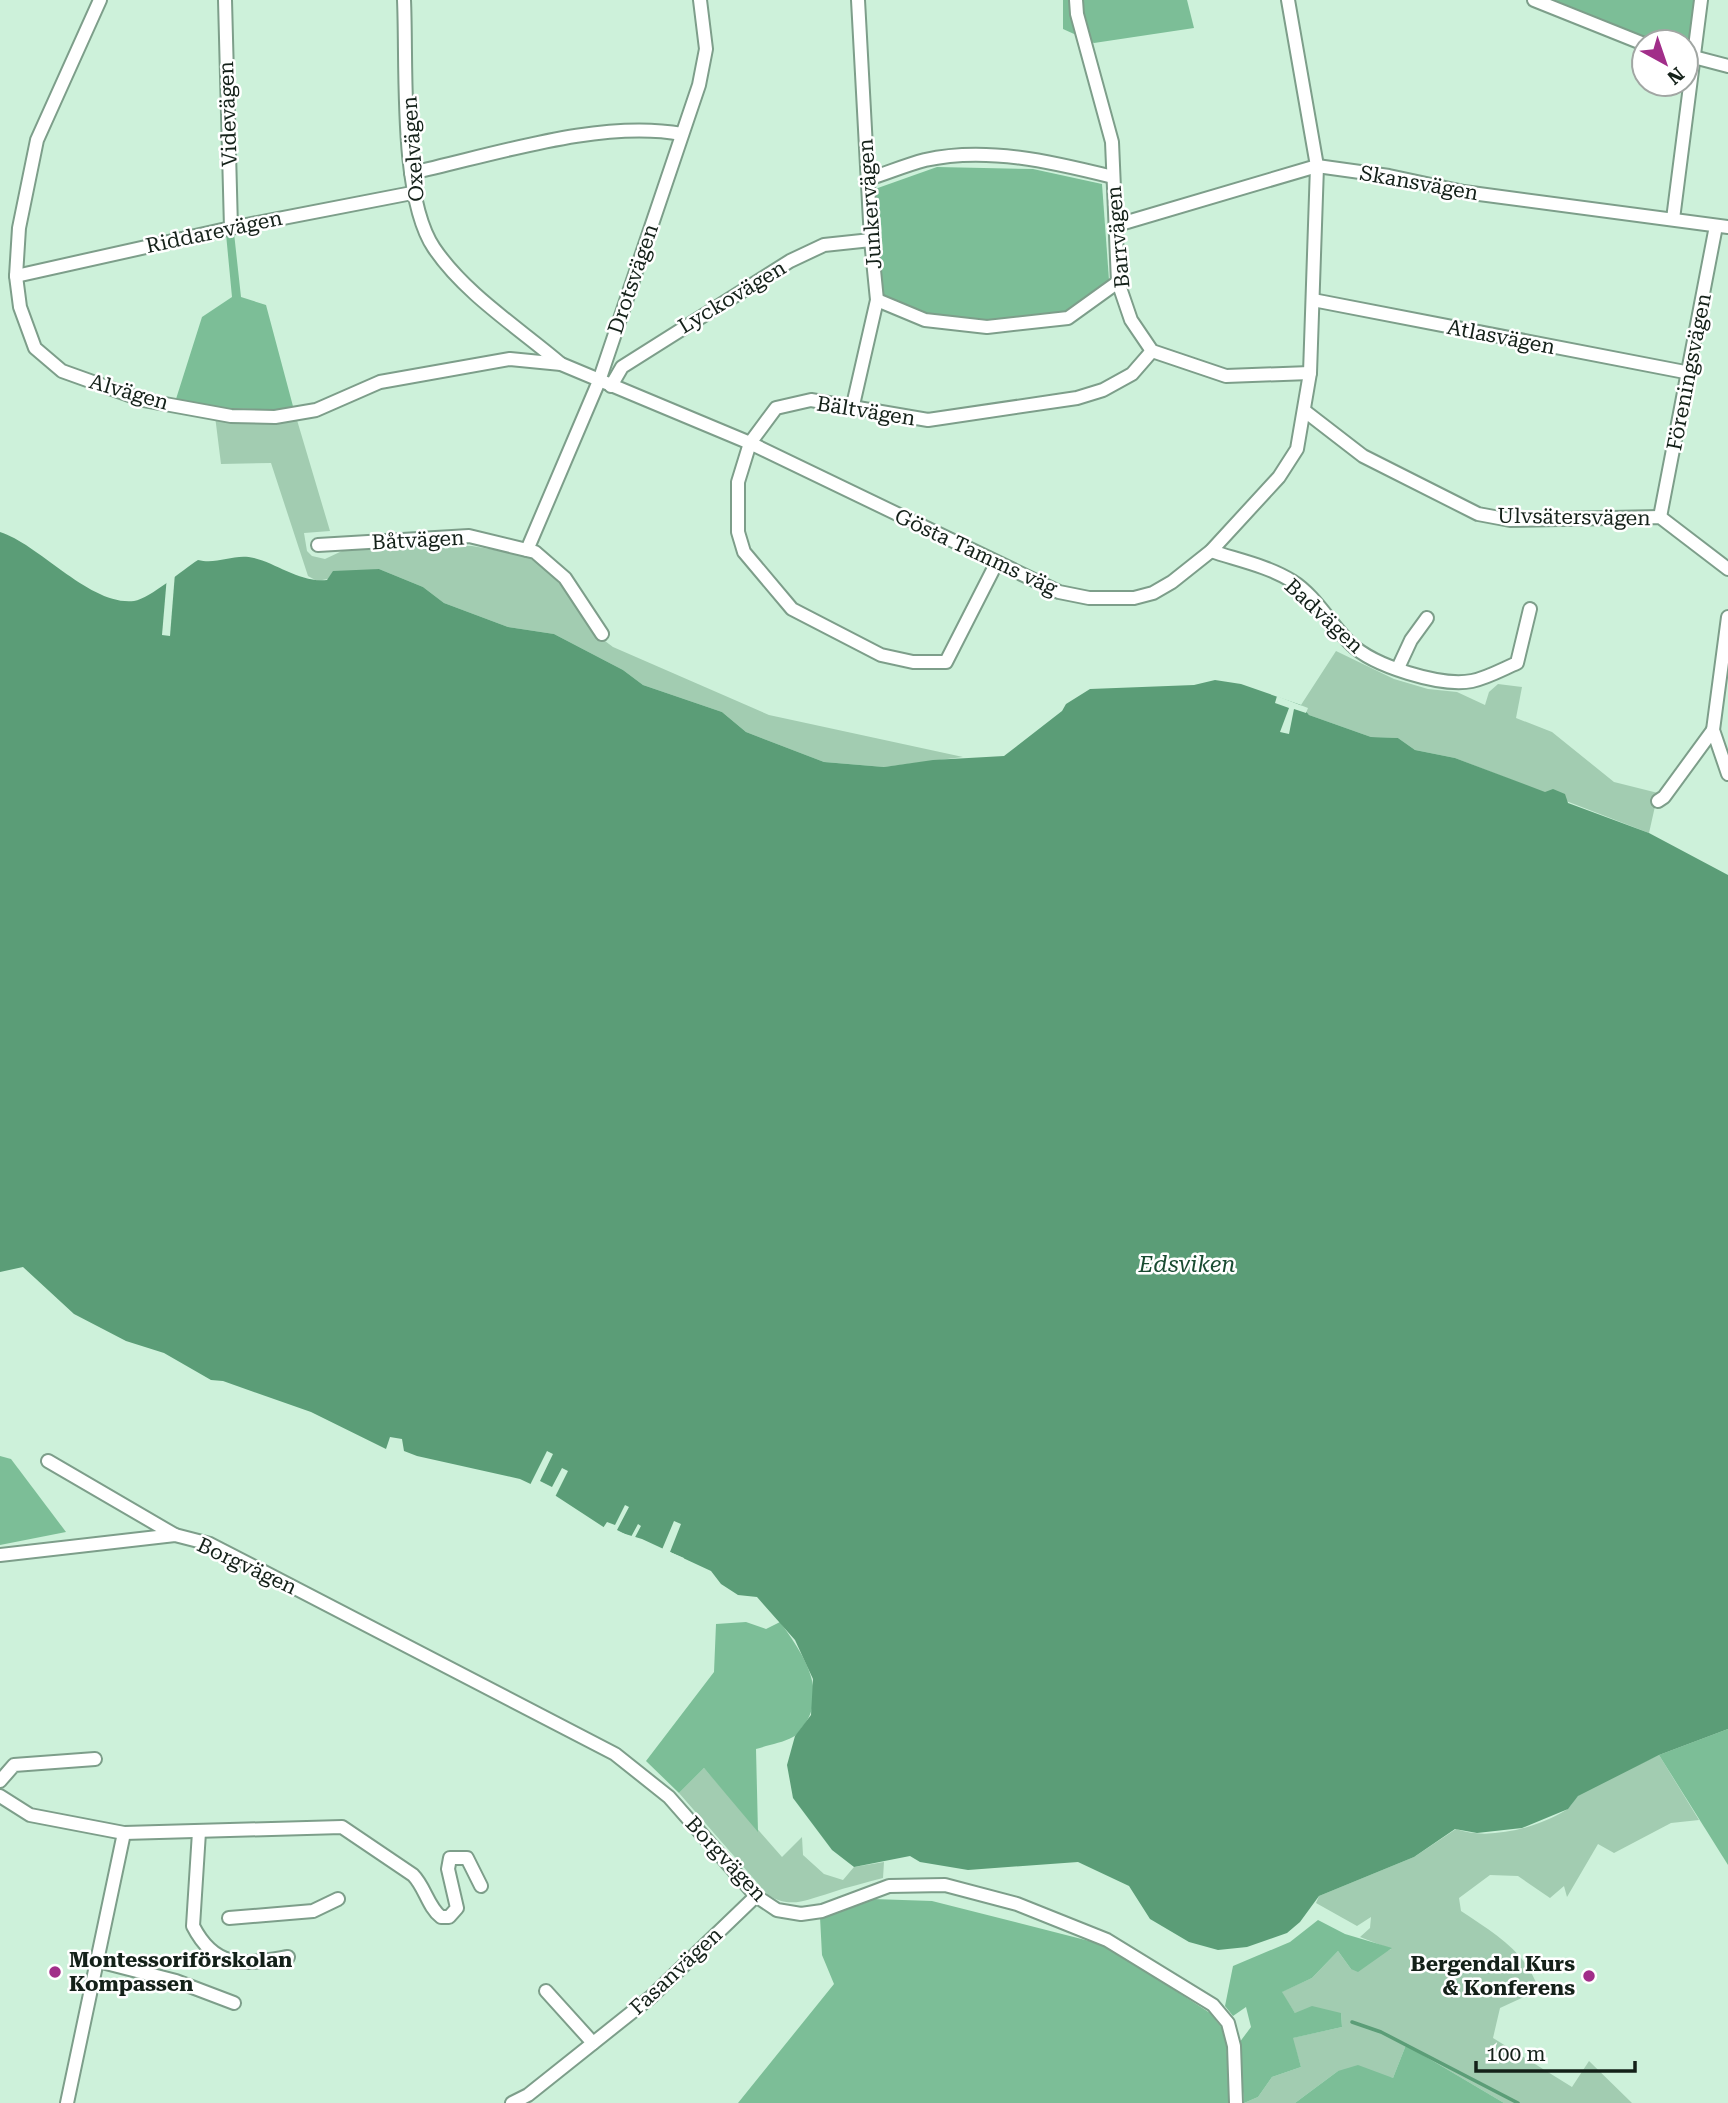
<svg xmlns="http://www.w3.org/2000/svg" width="1728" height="2103" font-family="'Roboto Serif',serif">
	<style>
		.green { fill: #a2ccb1 }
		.forest { fill: #7cbe97 }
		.water { fill: #5b9d77 }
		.pier { fill: #cdf1da }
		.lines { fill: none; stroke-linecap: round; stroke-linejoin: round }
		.stream { stroke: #5b9d77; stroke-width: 3.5 }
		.minor-casing { stroke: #7d9e8a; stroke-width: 16 }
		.minor { stroke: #fff; stroke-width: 12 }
		.poi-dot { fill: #a12e89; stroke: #fff; stroke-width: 2.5 }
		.labels { text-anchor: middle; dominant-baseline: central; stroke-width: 5; stroke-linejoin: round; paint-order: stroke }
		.street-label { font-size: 21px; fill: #142119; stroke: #fff }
		.poi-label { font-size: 21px; font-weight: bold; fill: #142119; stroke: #fff; text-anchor: start }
		.water-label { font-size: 23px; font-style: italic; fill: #184b31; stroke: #fff }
	</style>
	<rect width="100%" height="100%" fill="#cdf1da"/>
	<g class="green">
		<polygon points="214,408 294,410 330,531 304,533 307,551 312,556 325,559 342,551 415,545 421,548 434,545 472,546 519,554 539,562 570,595 601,638 613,647 769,715 963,757 884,767 824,762 746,732 722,712 643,685 623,670 554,634 508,627 444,603 423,587 379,569 317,581 308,576 271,463 221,464"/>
		<polygon points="1336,651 1394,679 1428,689 1457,692 1485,705 1489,692 1498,684 1522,687 1516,718 1552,732 1614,782 1658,793 1649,833 1455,758 1415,750 1398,738 1371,737 1309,715 1301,705"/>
		<path d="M1659,1755L1699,1820L1671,1823L1614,1853L1598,1844L1567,1897L1564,1886L1550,1898L1518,1876L1490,1875L1459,1898L1461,1911C1495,1934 1525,1950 1539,1990L1500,2008L1493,2038L1572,2087L1589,2061L1632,2103H1504L1406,2045L1393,2078L1338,2071L1295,2103H1244L1258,2097L1272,2077L1301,2067L1292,2038L1342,2027L1341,2013H1295L1281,1992L1312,1978L1338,1951L1351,1969L1391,1949L1360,1937L1370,1928L1371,1917L1357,1926L1316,1903L1319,1896L1414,1857L1456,1829C1488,1841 1537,1828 1566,1810C1572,1806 1574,1798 1580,1794C1605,1779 1633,1768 1659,1755Z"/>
		<path d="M704,1768L782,1857L802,1837L803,1855L824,1874L843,1880L854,1867L884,1862L883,1878C865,1883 847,1887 830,1893C806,1900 791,1909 768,1895L679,1793Z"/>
	</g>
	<g class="forest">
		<polygon points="1063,0 1187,0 1194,28 1094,43 1063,29"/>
		<polygon points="1543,0 1696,0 1690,50 1686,52 1686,42 1654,42"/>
		<polygon points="937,167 1033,169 1102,184 1109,280 1070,313 981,321 927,313 882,296 875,189"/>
		<polygon points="234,233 241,297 266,305 294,410 214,408 176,399 202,317 232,297 226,234"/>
		<polygon points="0,1456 11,1459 66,1532 0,1545"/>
		<path d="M746,1622L766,1629L780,1622C801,1651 829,1690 804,1725C800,1729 798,1735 793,1737C782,1743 768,1745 756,1749L758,1832L704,1768L679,1793L646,1761L714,1672L716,1624Z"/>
		<polygon points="1728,1729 1728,1865 1659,1755"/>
		<polygon points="873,1899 932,1901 1105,1945 1210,2013 1226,2033 1229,2103 738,2103 834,1984 822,1955 820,1917"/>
		<polygon points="1318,1920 1345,1934 1392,1948 1358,1972 1351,1969 1338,1951 1312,1978 1282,1992 1295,2013 1312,2006 1341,2013 1342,2027 1293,2038 1301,2067 1272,2077 1258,2097 1244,2103 1239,2043 1251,2027 1246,2007 1233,2016 1225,2006 1233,1966 1290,1942"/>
		<polygon points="1406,2045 1504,2103 1295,2103 1338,2071 1358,2065 1393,2078"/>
	</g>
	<path class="water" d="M0,532C39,544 90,606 134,601C151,598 182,570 198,560C218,565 234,553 254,558C278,564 301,583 327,580L333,571L379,569L423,587L444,603L508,627L554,634L623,670L643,685L722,712L746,732L824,762L884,767L933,760L1004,756L1062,711L1066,704L1090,689L1194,685L1215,680L1241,684L1301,705L1309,715L1371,737L1398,738L1415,750L1455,758L1545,792L1553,789L1565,794L1568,803L1649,833L1728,875V1729L1659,1755L1578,1796L1568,1809L1522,1828L1477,1833L1455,1829L1414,1857L1319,1896L1300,1922L1287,1933L1247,1947L1218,1950L1189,1942L1150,1919L1129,1886L1078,1862L968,1870L920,1862L910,1856L854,1867L832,1850L793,1798L787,1765L795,1736L811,1715L813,1679L795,1640L757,1597L738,1595L721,1584L711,1571L642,1539L605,1528L556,1496L520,1479L417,1456L404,1451L402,1439L390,1437L386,1449L311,1412L223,1381L211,1380L164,1353L126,1341L74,1314L23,1267L0,1272Z"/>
	<g class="pier">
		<polygon points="172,573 175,573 170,636 162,635 167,576"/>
		<polygon points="1277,696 1308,708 1306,713 1294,709 1289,734 1280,732 1289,708 1275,703"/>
		<polygon points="547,1451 553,1454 540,1481 552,1487 562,1468 568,1471 555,1497 530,1485"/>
		<polygon points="625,1505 629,1507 617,1530 631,1537 638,1524 641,1526 633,1541 610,1533 603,1528 607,1522 615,1525"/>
		<polygon points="674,1521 681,1524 670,1552 684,1558 683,1562 661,1552"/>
	</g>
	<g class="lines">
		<polyline class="stream" points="1352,2022 1381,2032 1518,2103"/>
		<defs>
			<g id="minor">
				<polyline points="100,0 37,140 19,228 16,276 20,307 35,348 62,371 143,400 231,416 275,417 316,410 380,382 510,359 561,364 750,443 1059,592 1089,598 1134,598 1153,593 1172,582 1211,551 1279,477 1297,449 1310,373 1317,166 1288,0"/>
				<polyline points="225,0 231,228"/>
				<path d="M404,0C407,65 399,196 434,248C465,294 519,328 561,364"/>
				<polyline points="1076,0 1077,14 1112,142 1118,282 1131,320 1152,351 1226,376 1310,373"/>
				<polyline points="1534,0 1644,44"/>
				<polyline points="1686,55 1728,66"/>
				<path d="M411,173C494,155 599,119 682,134"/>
				<path d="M868,179C887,173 906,165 925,160C986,146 1053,162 1113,177"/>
				<polyline points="1673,219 1701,0"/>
				<polyline points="1117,225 1317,166 1389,176 1464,192 1728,227"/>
				<polyline points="16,276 231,228 412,193"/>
				<polyline points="877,300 925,320 987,327 1068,318 1118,282"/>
				<polyline points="1313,300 1690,373"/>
				<polyline points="611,386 622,367 790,261 824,245 871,240"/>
				<polyline points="853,405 877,300 871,240 858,0"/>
				<polyline points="1306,412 1363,456 1478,514 1510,520 1660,517 1728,569"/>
				<polyline points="1660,517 1716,226"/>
				<polyline points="318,545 469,536 535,552 565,578 602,634"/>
				<polyline points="527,550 599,381 699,85 706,49 700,0"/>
				<path d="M1211,551C1238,560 1268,566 1292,581C1315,595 1331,625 1351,644C1373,666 1441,687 1472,681C1487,678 1503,669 1517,663L1530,609"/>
				<polyline points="996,564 946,662 913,662 881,655 792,609 744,552 738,532 738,482 750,443 776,408 811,400 928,420 1077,398 1103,390 1132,374 1152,351"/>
				<polyline points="1728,617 1713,730 1728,774"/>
				<polyline points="1398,668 1411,640 1427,618"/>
				<polyline points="1658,801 1664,797 1713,730"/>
				<polyline points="48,1461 175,1535"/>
				<polyline points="0,1555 175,1535 210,1544 615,1754 669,1797 756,1896 777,1910 801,1914 822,1911 889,1886 945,1885 1017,1904 1107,1940 1213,2005 1228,2023 1234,2046 1236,2103"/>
				<polyline points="0,1781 14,1765 95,1759"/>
				<path d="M0,1796L30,1815L124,1833L342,1827L413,1875C425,1887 428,1907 441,1917H449L457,1908L448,1869L450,1858H467L481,1886"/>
				<path d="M199,1832L193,1926C216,1971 245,1964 288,1957"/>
				<polyline points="229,1918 313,1911 338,1899"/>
				<polyline points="98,1961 176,1981 234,2003"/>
				<polyline points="546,1991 593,2043"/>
				<polyline points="67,2103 124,1833"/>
				<polyline points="512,2103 528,2095 651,1997 756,1896"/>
			</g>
		</defs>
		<use href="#minor" class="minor-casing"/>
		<use href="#minor" class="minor"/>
	</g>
	<g class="poi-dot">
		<circle cx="55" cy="1972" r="7"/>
		<circle cx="1589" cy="1976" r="7"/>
	</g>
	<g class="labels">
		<g class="street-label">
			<text transform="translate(228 114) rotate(-92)">Videvägen</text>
			<text transform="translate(413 149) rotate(-94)">Oxelvägen</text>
			<text transform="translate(1419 183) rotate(10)">Skansvägen</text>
			<text transform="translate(870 204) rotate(-94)">Junkervägen</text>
			<text transform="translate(214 232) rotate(-12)">Riddarevägen</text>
			<text transform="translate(1118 237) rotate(-95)">Barrvägen</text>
			<text transform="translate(633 279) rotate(-71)">Drotsvägen</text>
			<text transform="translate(732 297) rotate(-31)">Lyckovägen</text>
			<text transform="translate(1501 337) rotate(11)">Atlasvägen</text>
			<text transform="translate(1689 372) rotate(-79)">Föreningsvägen</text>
			<text transform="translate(129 392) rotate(16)">Alvägen</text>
			<text transform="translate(866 411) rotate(9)">Bältvägen</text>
			<text transform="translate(1574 517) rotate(1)">Ulvsätersvägen</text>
			<text transform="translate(418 540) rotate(-3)">Båtvägen</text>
			<text transform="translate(976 552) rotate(25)">Gösta Tamms väg</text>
			<text transform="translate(1324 616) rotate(43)">Badvägen</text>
			<text transform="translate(247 1566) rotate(25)">Borgvägen</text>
			<text transform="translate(726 1859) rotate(47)">Borgvägen</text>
			<text transform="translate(676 1971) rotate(-43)">Fasanvägen</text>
		</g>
		<g class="poi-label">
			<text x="69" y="1960">Montessoriförskolan<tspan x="69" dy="24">Kompassen</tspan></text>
			<text x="1575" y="1964" text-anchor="end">Bergendal Kurs<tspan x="1575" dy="24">&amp; Konferens</tspan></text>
		</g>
		<g class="water-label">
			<text x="1187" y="1264">Edsviken</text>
		</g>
	</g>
	<g transform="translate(1665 63) rotate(140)"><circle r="33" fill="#ffffff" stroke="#a1a6a3" stroke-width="2"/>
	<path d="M0-5L12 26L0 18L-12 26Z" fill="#a12e89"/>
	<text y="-10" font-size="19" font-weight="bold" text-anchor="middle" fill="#142119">N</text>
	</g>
	<path d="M1476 2061v10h159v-10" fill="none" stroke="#142119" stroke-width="3.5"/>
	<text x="1486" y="2061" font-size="21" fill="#142119" stroke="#ffffff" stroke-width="5" paint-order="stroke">100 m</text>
</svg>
